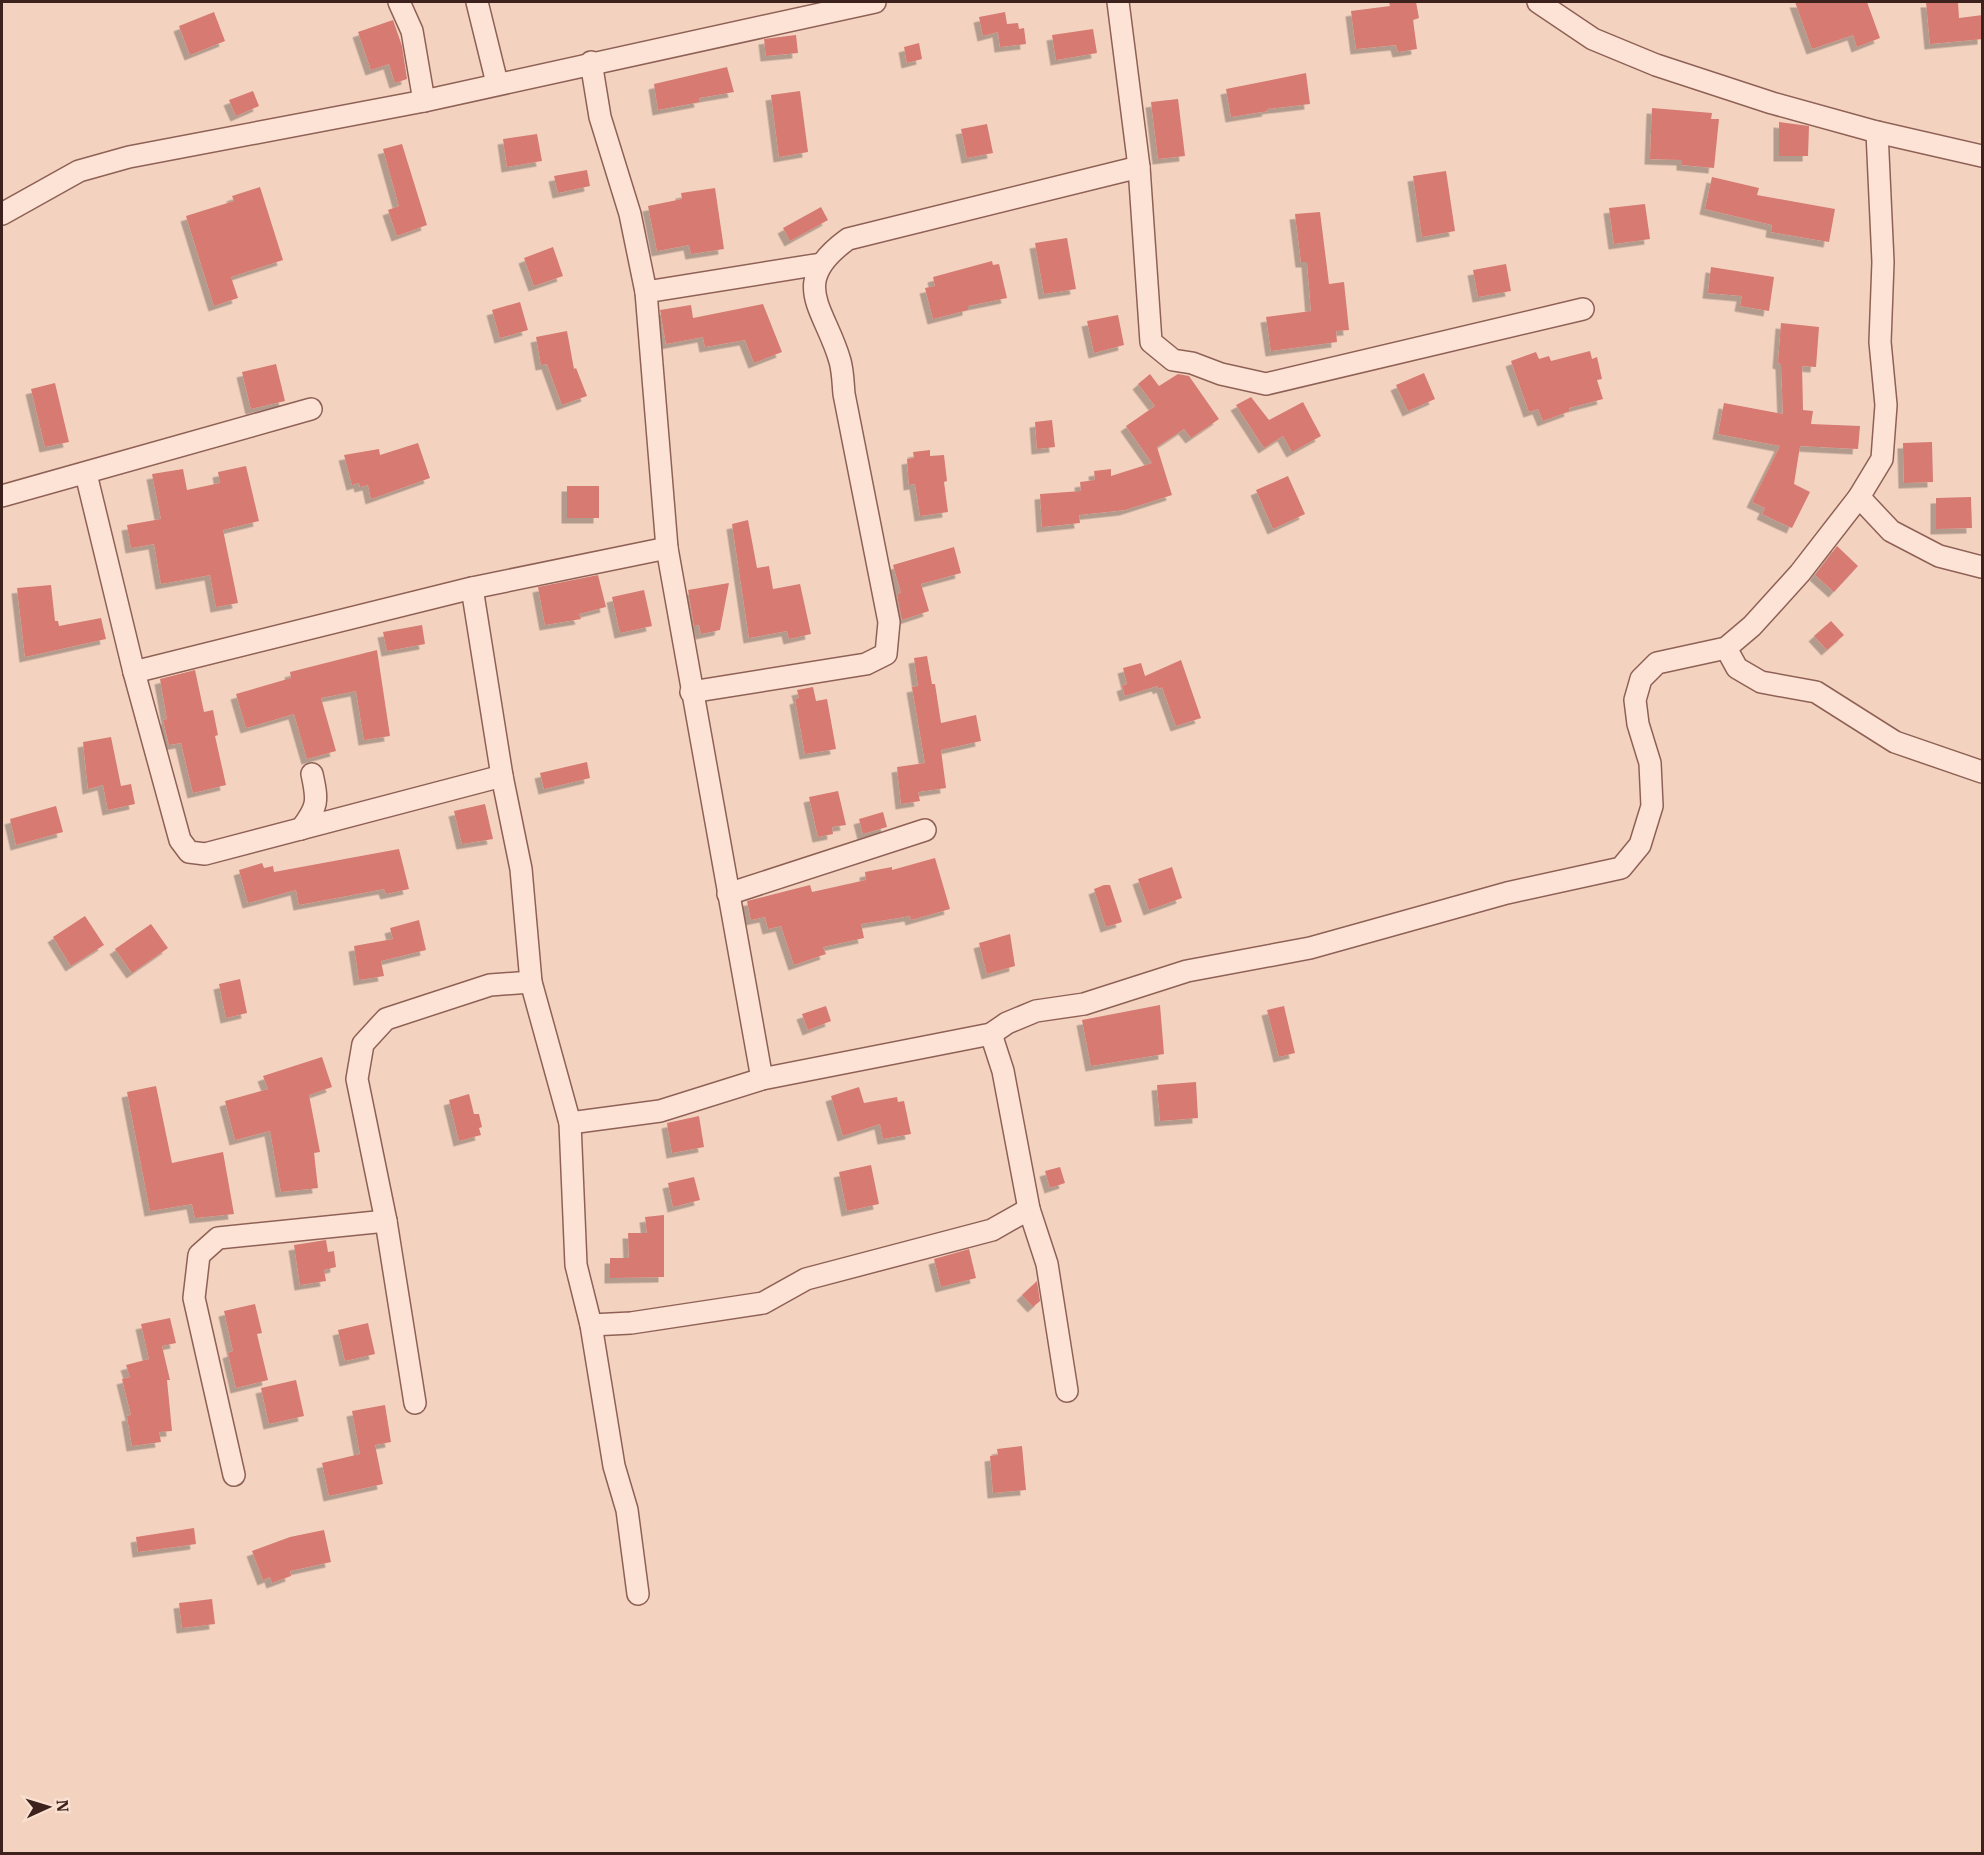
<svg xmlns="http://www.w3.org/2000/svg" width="1984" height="1855" font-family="'IBM Plex Serif',serif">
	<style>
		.building { fill: #d67a72; filter: url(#shadow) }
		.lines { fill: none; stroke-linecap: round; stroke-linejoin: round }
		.street-casing { stroke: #8f6156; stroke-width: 24 }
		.street { stroke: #fde3d5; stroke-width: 21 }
	</style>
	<defs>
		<filter id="shadow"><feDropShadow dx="-5.5" dy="5.5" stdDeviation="0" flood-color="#0004"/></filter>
	</defs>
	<rect width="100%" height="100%" fill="#f3d3c0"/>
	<g class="building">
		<polygon points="1389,2 1416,2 1419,18 1413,20 1417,49 1398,52 1396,45 1356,49 1351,11 1390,6"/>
		<polygon points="1795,2 1867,2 1880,38 1857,47 1853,35 1812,49"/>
		<polygon points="1926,2 1958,2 1959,18 1983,15 1983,39 1930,44"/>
		<polygon points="214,12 225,41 190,55 179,26"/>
		<polygon points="1005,12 1007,24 1018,23 1019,29 1024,28 1026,44 1000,47 998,32 983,36 979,17"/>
		<polygon points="393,20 402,46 407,79 395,83 389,64 371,70 358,32"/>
		<polygon points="1093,29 1097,53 1056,60 1052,35"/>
		<polygon points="796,35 798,53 766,56 764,39"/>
		<polygon points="919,43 922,59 907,63 904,47"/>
		<polygon points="727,67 734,92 699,98 700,102 658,110 654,84"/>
		<polygon points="1306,73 1310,104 1267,109 1268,111 1231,117 1226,89"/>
		<polygon points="253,91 259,106 236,116 229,100"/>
		<polygon points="800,91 808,152 779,157 771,95"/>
		<polygon points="1178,99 1185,156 1158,159 1151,102"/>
		<polygon points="1652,108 1712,113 1711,119 1719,119 1714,168 1682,165 1682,160 1650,159"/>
		<polygon points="1779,122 1809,126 1808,156 1779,156"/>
		<polygon points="987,124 993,153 967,158 961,129"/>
		<polygon points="537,134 542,161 507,167 503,139"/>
		<polygon points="402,144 427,225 397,236 388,210 399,206 383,149"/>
		<polygon points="587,170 590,186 558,193 554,176"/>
		<polygon points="1446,171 1455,231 1422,237 1413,176"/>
		<polygon points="1712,177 1759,188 1757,195 1835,209 1829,242 1771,232 1772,225 1705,209"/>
		<polygon points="260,187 283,260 231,277 238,298 214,306 186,216 234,201 232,196"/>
		<polygon points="715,188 724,249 691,254 689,245 657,251 648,206 682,199 681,193"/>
		<polygon points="1645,204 1650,239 1614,244 1609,208"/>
		<polygon points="821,207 828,220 790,241 783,228"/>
		<polygon points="1320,212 1329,284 1344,282 1349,330 1336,331 1337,342 1271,351 1266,317 1311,311 1307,262 1301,262 1295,214"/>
		<polygon points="1067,238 1076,289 1044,294 1035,243"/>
		<polygon points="553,247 563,276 534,286 524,258"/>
		<polygon points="992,261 993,265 999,264 1007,298 968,306 968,310 933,319 925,288 935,286 933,277"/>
		<polygon points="1506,264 1511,291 1478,297 1473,270"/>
		<polygon points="1711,267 1774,277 1769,311 1740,306 1742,296 1708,293"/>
		<polygon points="520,302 528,330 500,338 492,310"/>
		<polygon points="763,304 782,352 754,363 745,340 705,347 703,337 666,344 660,310 691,305 693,318"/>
		<polygon points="1118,315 1124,345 1094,353 1087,321"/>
		<polygon points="1781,323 1819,327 1816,367 1802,366 1803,410 1813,411 1811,424 1860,426 1858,449 1800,446 1794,484 1810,492 1792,528 1762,514 1765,508 1752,502 1780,446 1718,434 1724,403 1783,414 1781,364 1778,363"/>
		<polygon points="567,331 574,369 576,368 587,396 562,405 547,364 541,365 536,337"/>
		<polygon points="1590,351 1592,359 1597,357 1602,379 1597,380 1603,399 1569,408 1570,411 1543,421 1538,409 1529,412 1511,361 1536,352 1539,359 1549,356 1551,361"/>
		<polygon points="276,364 285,401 251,409 242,372"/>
		<polygon points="1424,373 1435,399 1408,411 1396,385"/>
		<polygon points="1150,374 1159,386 1178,374 1189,376 1219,419 1191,438 1184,429 1157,447 1172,495 1125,510 1079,515 1080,523 1042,527 1040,494 1081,491 1080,482 1095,480 1094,471 1111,469 1111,476 1152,463 1126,426 1155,406 1138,384"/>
		<polygon points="55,383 69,442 45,447 31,389"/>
		<polygon points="1251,397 1269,420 1303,402 1321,436 1292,452 1283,436 1264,448 1236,405"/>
		<polygon points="1052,420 1055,447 1037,449 1035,422"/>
		<polygon points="1932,442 1933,482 1904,483 1903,443"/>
		<polygon points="418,443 430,478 371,499 368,485 360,487 359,483 352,485 344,455 379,449 380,455"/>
		<polygon points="930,450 930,456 944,455 947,481 944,482 948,512 920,516 915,484 909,485 907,459 914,458 913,452"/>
		<polygon points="246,466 259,521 223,530 238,603 216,607 210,575 161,584 154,544 131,548 127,525 161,519 152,474 183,469 187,490 220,483 218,472"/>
		<polygon points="1288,476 1305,514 1273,529 1256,490"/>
		<rect x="567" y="486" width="32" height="32"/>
		<polygon points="1971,497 1972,528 1936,529 1936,498"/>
		<polygon points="748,520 757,568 769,566 773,589 800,584 811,634 789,639 787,631 749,638 732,524"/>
		<polygon points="1837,546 1858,566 1834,592 1815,575"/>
		<polygon points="954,547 961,573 921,584 929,611 902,620 897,594 901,593 893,565"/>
		<polygon points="598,575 606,607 579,614 581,619 545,625 538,587"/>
		<polygon points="729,583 720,630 701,634 699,625 694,626 688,590"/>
		<polygon points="51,585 55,621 58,621 59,626 101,618 106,639 25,657 17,588"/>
		<polygon points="644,590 652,626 620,633 612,597"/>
		<polygon points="1831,621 1844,635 1827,650 1814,636"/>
		<polygon points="422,625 425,644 387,651 383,632"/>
		<polygon points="377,650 390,736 364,740 356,691 321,698 336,751 307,759 294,714 246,728 236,694 291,678 290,672"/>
		<polygon points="927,656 932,684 935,684 941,723 976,715 981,741 941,750 946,788 918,792 920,801 901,804 897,767 925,763 912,687 918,686 914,658"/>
		<polygon points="1181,660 1201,718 1176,726 1162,687 1159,689 1157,686 1125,696 1122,686 1127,684 1123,668 1141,663 1145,676"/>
		<polygon points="195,670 204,712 213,710 218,735 215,736 226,785 193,793 181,743 169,745 163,720 167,719 160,679"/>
		<polygon points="813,687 816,701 827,699 836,749 805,754 795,699 799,698 797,690"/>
		<polygon points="111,737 121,786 131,784 135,804 108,810 103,785 88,789 83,742"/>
		<polygon points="587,762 590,778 544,789 540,773"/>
		<polygon points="838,791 846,825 832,827 833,834 818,837 809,797"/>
		<polygon points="485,804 493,839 462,844 454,811"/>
		<polygon points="56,806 63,832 16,845 10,819"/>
		<polygon points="883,812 887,827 863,834 859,819"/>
		<polygon points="399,849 409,889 386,894 384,889 299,905 296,890 248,903 239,870 262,863 264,868 273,866 274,872"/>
		<polygon points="935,858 950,909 911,920 910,916 861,924 864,938 823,947 826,954 794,965 781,926 768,929 765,917 751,920 747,901 810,885 812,892 866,880 865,872 892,867 892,870"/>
		<polygon points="1172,867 1182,898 1149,910 1138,879"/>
		<polygon points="1104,885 1110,885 1122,922 1106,927 1094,889"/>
		<polygon points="85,916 104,945 71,966 53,937"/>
		<polygon points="419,920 426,950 381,961 384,976 359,980 354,946 393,939 390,928"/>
		<polygon points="151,924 168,948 132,973 115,949"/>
		<polygon points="1010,934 1015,966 987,974 979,943"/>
		<polygon points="240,979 247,1013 226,1018 219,984"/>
		<polygon points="1160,1005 1164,1054 1091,1066 1082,1020"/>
		<polygon points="826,1006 831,1021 808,1030 802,1014"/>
		<polygon points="1284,1006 1295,1053 1279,1057 1267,1010"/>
		<polygon points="322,1057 332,1087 309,1095 320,1152 314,1153 318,1188 281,1192 270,1131 235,1140 225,1101 268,1089 263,1076"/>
		<polygon points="1196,1082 1198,1118 1160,1121 1157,1085"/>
		<polygon points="156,1086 172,1163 223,1152 234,1214 195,1218 192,1204 150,1211 127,1092"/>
		<polygon points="859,1087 864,1103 897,1097 898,1102 904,1101 911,1134 883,1139 880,1124 843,1136 831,1096"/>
		<polygon points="469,1094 474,1114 479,1114 482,1127 479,1128 481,1135 459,1141 449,1100"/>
		<polygon points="699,1116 704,1147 672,1153 667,1123"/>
		<polygon points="871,1165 879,1204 847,1211 839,1172"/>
		<polygon points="1060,1167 1065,1183 1050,1188 1045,1171"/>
		<polygon points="694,1177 700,1200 673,1207 668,1183"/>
		<polygon points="664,1215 664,1277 610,1278 610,1258 629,1258 628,1233 647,1233 645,1217"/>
		<polygon points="326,1240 328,1252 334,1251 336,1267 324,1270 326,1281 300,1285 294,1245"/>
		<polygon points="969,1249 976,1278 941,1287 934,1259"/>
		<polygon points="1037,1281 1040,1301 1033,1307 1022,1295"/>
		<polygon points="255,1304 262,1333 257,1334 268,1380 236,1388 228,1353 233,1351 224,1311"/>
		<polygon points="170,1318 176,1343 162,1346 170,1380 167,1380 172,1431 159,1432 161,1442 132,1446 127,1416 131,1415 122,1379 130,1377 126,1365 149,1359 141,1324"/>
		<polygon points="368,1323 375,1354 345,1361 338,1330"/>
		<polygon points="296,1380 304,1416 269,1424 261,1388"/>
		<polygon points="385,1405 391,1442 375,1445 383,1484 329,1496 322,1463 360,1454 352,1411"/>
		<polygon points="1022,1446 1026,1490 993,1493 990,1456 998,1455 997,1449"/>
		<polygon points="194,1528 196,1544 138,1552 136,1537"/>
		<polygon points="324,1530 331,1562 290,1571 291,1576 272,1583 270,1577 263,1580 252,1551 290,1537"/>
		<polygon points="212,1599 215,1624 182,1628 179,1603"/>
	</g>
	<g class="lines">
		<defs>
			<g id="street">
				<polyline points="399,2 412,31 424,101"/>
				<polyline points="477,2 497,83"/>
				<polyline points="1118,2 1139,167 1151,342 1173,360 1192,363 1221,374 1266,384 1583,309"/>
				<polyline points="1538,2 1593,39 1656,65 1772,103 1877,132 1982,156"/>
				<polyline points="591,62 600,117 630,214 646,292 667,548 762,1079"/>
				<polyline points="2,214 79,171 129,157 424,101 875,2"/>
				<polyline points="646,292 821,264"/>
				<polyline points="86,474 134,672 180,840 189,852 205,854 502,776"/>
				<polyline points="2,496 311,409"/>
				<polyline points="1859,497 1891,531 1939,556 1982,567"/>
				<polyline points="472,588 502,776 521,869 531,982 570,1123 576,1265 591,1325 614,1466 627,1510 638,1594"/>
				<polyline points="1726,648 1737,668 1761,682 1816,692 1895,742 1982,772"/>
				<polyline points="134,672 472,588 667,548"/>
				<path d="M691,692L866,664L886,654L889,622L844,394C843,383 843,372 840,361C825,308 787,283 848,239L1139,167"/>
				<path d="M301,829C318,807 318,801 312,774"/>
				<polyline points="728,894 925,830"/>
				<polyline points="991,1034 1003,1071 1029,1209 1047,1264 1067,1391"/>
				<polyline points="570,1123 660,1111 762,1079 991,1034 1007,1023 1036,1011 1084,1004 1187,971 1310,948 1507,893 1621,868 1640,845 1652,806 1650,763 1638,724 1635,700 1641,679 1657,663 1726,648 1752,626 1800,573 1859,497 1882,459 1886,405 1880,342 1883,262 1877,132"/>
				<polyline points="591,1325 631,1323 763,1303 806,1279 992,1230 1029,1209"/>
				<polyline points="415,1403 386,1221 357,1079 363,1044 386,1019 490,985 531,982"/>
				<polyline points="234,1475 194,1298 199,1255 218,1238 386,1221"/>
			</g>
		</defs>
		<use href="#street" class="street-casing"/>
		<use href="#street" class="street"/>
	</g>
	<rect width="1984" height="1855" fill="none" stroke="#3c211c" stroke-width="6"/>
	<g transform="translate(48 1807) rotate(86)" stroke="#f9e0d1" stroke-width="4.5" paint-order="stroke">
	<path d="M0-4.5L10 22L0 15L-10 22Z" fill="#3c211c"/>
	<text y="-9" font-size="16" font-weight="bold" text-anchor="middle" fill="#3c211c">N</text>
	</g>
</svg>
